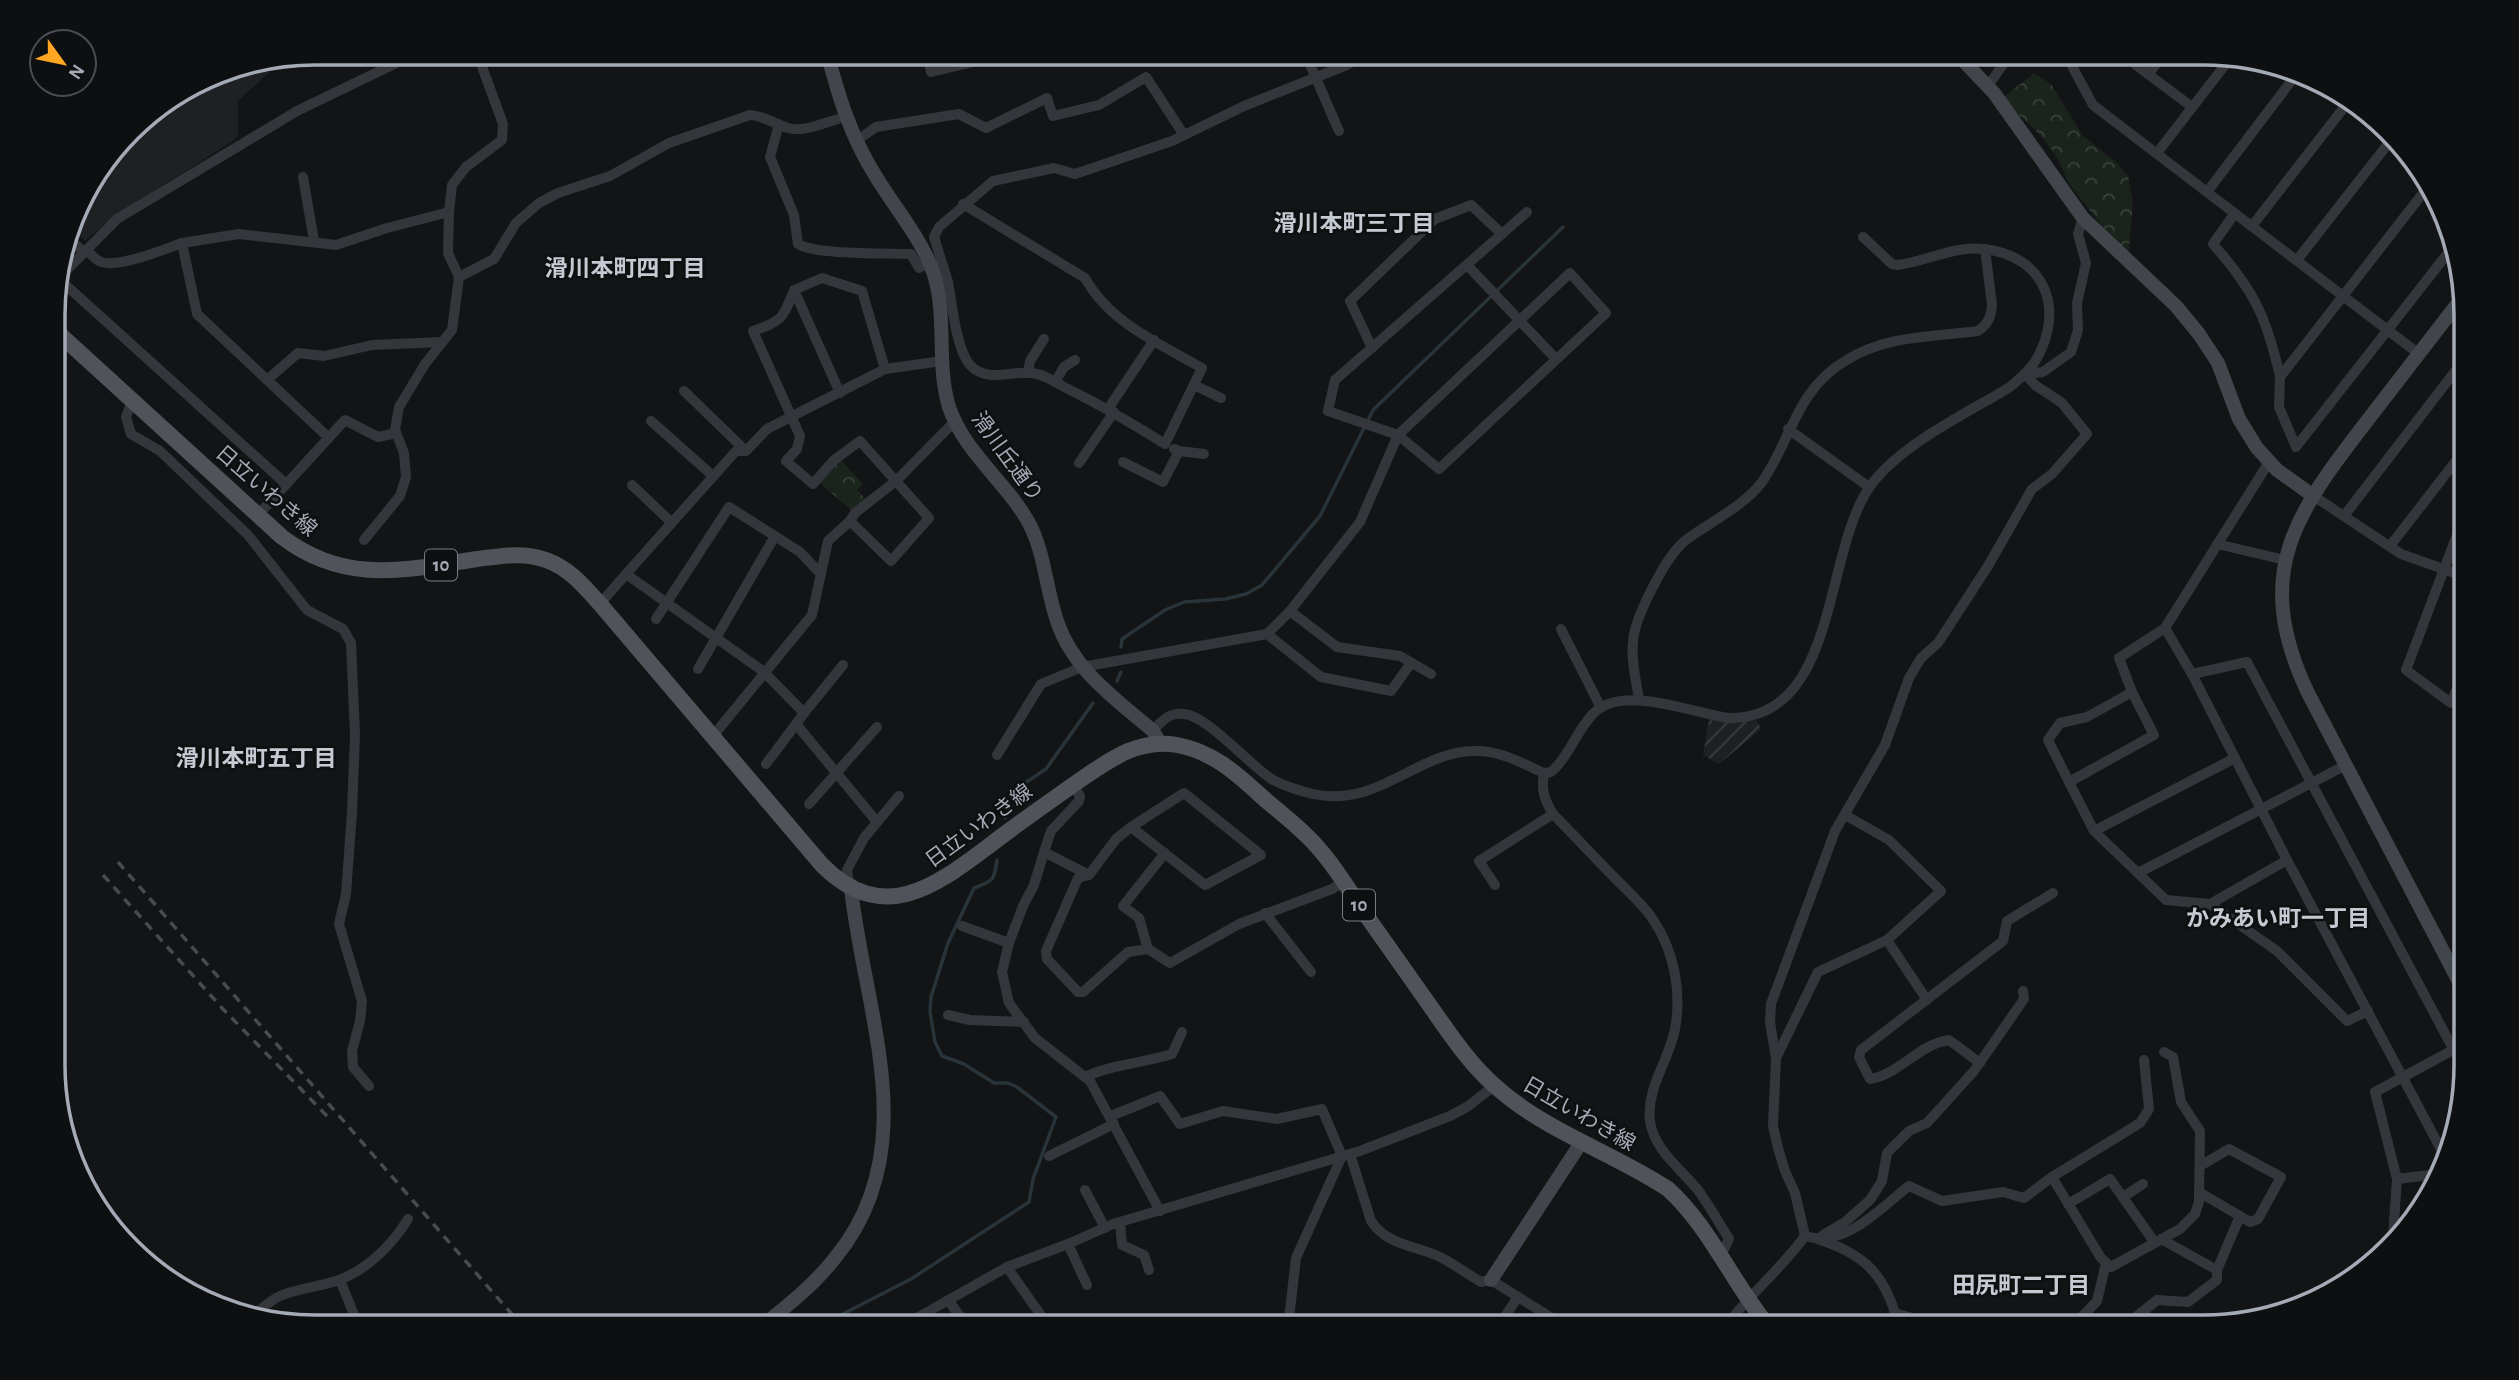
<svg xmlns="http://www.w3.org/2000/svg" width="2519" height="1380" font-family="'Alegreya Sans','Noto Sans JP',sans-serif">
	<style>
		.built { fill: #1f2023 }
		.industrial { fill: url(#industrial-furrows) }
		.park { fill: url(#park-crowns) }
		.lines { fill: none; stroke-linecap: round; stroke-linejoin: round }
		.stream { stroke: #29343a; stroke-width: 3.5 }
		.street { stroke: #34363b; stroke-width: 10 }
		.secondary { stroke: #42454b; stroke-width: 14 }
		.primary { stroke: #50535a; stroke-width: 16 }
		.rail { stroke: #474a50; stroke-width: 3.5; stroke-dasharray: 9 7; stroke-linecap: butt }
		.labels { text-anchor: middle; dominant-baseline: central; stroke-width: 5; stroke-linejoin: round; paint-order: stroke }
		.shield { fill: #0e0f10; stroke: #777c85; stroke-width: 2 }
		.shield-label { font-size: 19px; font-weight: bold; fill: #a4abb7 }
		.street-label { font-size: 21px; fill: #a4abb7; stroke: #0e0f10 }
		.neighbourhood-label { font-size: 23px; font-weight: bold; fill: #c5cad3; stroke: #0e0f10 }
		.rim { fill: none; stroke: #a4abb7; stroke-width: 3.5 }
	</style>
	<defs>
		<pattern id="industrial-furrows" width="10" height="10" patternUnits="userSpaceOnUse" patternTransform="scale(1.75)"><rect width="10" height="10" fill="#1f2023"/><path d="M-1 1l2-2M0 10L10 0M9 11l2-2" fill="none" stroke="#3d3e41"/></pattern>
		<pattern id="park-crowns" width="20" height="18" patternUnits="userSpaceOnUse" patternTransform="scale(1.75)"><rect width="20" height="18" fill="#1b241c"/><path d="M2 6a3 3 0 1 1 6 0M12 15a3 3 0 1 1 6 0" fill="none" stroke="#39413b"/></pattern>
	</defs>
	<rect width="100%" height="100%" fill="#131416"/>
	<polygon class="built" points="285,58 238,101 238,136 233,141 113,217 85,241 71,228 80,198 142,118 215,72"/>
	<polygon class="industrial" points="1709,720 1735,723 1757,720 1761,729 1719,764 1703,755"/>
	<g class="park">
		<path d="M2034,73L2051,84L2083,136L2115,161L2128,176L2133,203L2128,260L2067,181C2057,147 2028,120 1999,101Z"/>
		<polygon points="840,459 863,484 857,490 870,503 855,513 816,480"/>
	</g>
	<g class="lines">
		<g class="stream">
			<polyline points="1121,647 1122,639 1165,610 1184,602 1225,599 1246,594 1262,585 1320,516 1373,410 1563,227"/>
			<polyline points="1117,681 1121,672"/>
			<polyline points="1005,818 1010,793 1046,769 1093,703"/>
			<path d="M807,1327L837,1317L911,1279L1029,1202L1033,1179L1056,1117L1017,1087L1008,1083H994L964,1064L942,1056L935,1042L930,1012L931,997L948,943L974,888C994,881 994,880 997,860"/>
		</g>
		<g class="street">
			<polyline points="927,53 931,72 986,59"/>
			<polyline points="1305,53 1339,131"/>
			<polyline points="2065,53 2093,105 2419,354"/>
			<polyline points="2130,53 2136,65 2148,74"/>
			<polyline points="2165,53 2148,74 2192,107"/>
			<polyline points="1988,86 2011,53"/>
			<path d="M779,124L770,157L794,215L798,244C815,255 886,253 911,254L919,268L929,262"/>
			<polyline points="856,141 876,127 959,114 986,128 1047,98 1053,116 1099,105 1146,77 1184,135"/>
			<polyline points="2157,153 2232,56"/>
			<polyline points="303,177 314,241"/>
			<polyline points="2430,184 2280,377 2279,407 2296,447 2455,244"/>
			<polyline points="2207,192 2298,72"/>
			<polyline points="449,212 452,185 466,167 502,140 503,124 477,53"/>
			<path d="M2235,213L2213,244C2254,290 2267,318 2280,377"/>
			<polyline points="2252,226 2349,101"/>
			<polyline points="68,238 84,252"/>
			<polyline points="182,243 239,234 336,245 387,228 449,212 448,253 459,277"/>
			<path d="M86,250C90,253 95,259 99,261C115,270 165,249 182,243L197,314L329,438"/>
			<polyline points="2297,260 2391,140"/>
			<polyline points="1467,265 1556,359"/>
			<polyline points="58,278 286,484"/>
			<polyline points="55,282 117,219 297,111 417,53"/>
			<path d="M948,282C952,303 956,349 970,365C989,385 1015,368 1037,374C1047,376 1057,383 1066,388C1101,405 1133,424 1165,444L1202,368C1160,344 1110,323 1085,278L963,204"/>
			<polyline points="942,284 948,282 934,237 939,227 993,181 1054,168 1075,174 1172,141 1244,106 1347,65 1365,53"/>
			<polyline points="1372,348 1350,301 1435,219 1471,205 1502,234"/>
			<polyline points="1028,373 1030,361 1044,339"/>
			<polyline points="2025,374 2043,372 2071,352 2078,330 2077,303 2086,263 2078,234 2083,218"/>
			<polyline points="267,380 298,353 324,356 372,345 442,342"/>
			<polyline points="1055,382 1064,367 1075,360"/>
			<polyline points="1194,385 1221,398"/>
			<polyline points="684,391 746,451"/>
			<polyline points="840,393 794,290 822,278 862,291 885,369"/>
			<polyline points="132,401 126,417 131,434 160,451 248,535 307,610 343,629 351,643 355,735 352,812 346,894 339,924 362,1001 360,1021 352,1051 353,1067 369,1086"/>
			<polyline points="1108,409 1154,340"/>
			<polyline points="651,421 713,476"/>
			<polyline points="1788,429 1869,487"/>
			<polyline points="1174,449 1179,451 1204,454"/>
			<polyline points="1123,462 1163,482 1179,451"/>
			<polyline points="2269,462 2165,628 2192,674 2287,860 2444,1155"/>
			<polyline points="1079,463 1114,412"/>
			<polyline points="632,485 672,523"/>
			<polyline points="2312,495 2401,554 2466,577"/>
			<polyline points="2466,511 2406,670 2451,703 2466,667"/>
			<polyline points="258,515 345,420 378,437 396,433"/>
			<polyline points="2344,516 2466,357"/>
			<polyline points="850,521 855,513 897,480 955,421"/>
			<path d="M364,540L400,496L406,477L404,453L395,430L399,407L425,364L452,330L459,277L494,259L516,223L539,203L558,193L610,176L669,143L750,115C765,116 774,124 788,128C804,133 829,121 845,117"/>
			<polyline points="2217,544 2285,560"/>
			<polyline points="2390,546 2466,448"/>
			<polyline points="626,574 736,451 746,451 767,429 885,369 942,361"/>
			<polyline points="600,604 626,574 764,672 804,713 796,724 877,822"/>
			<polyline points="1290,611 1337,647 1400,656 1431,674"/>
			<polyline points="656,619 729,507 800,552 821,574"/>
			<polyline points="2165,628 2119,658 2132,692 2154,735 2069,782 2094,831 2166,900 2210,904 2277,951 2347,1021 2368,1011"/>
			<polyline points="1561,629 1600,706"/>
			<polyline points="1267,634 1321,677 1391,691 1411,663"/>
			<polyline points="698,669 775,536"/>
			<polyline points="2192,674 2247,662 2466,1073"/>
			<path d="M1639,700C1636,680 1631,661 1633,642C1634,618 1667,554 1686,540C1710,522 1744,506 1762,482C1791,441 1796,390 1845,361C1886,335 1932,337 1978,331C1988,324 1991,317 1992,305L1985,249"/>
			<polyline points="804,713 843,665"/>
			<path d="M1153,731C1161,721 1170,712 1184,714C1208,716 1250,766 1273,780C1285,786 1300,791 1313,794C1379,808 1416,752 1474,751C1500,750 1521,763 1544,773L1551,772C1568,758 1576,732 1592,715C1620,683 1690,712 1727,718C1840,721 1822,552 1871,485C1901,444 1966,414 2010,387C2019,379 2030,371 2036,360C2066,308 2044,255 1983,249C1952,246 1928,261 1898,265L1892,264L1863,237"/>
			<path d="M713,736L812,615L828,541L850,521L891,561L929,518L860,441L834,460L813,484L786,461L797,449L800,436L753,331C782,321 783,319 794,290"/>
			<polyline points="997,755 1041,684 1082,667 1267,634 1290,611 1360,522 1398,435 1570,273 1606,313 1439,469 1398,435 1328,411 1335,380 1527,212"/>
			<polyline points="766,764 796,724"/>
			<path d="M1544,773C1541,790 1544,799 1553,814C1573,834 1592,855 1612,875C1625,889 1641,902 1652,918C1674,950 1682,991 1675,1029C1669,1061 1646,1088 1650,1121C1654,1150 1680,1168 1698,1190C1709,1205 1719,1223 1729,1239L1720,1257"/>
			<polyline points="2069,782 2048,740 2060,723 2087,717 2132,692"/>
			<polyline points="809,804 877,727"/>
			<polyline points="1131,827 1184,793 1261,855 1205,885 1131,827 1116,839 1089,875 1044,852 1034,885 1023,906 1009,943 1002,972 1009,1003 1035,1038 1090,1081 1160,1211"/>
			<polyline points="2094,831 2235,758"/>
			<polyline points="1044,852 1051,831 1079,801 1080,796 1072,785"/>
			<polyline points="2138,873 2346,765"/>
			<polyline points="1089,875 1078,878 1046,951 1047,959 1078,992 1083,992 1128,952 1148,949 1170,963 1239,924 1332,889 1343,882"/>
			<polyline points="1495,885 1479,861 1553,814"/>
			<polyline points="850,888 847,870 864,838 899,796"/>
			<polyline points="2210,904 2287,860"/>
			<polyline points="1265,913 1311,972"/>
			<polyline points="962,926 1009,943"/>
			<polyline points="1887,940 1927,1000"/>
			<polyline points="1148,949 1139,918 1123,906 1165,853"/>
			<polyline points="948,1015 970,1020 1024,1022"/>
			<polyline points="1776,1058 1818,972 1887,940 1941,891 1889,840 1845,815"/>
			<path d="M1980,1063L1949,1040C1919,1044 1900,1074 1870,1079L1859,1057L1861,1050L2003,941L2007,921L2053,893"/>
			<path d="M1085,1077C1112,1064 1144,1063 1172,1054L1182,1032"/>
			<polyline points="1111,1116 1160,1096 1180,1124 1223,1111 1277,1119 1322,1109 1342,1156 1296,1258 1288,1327"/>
			<path d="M1350,1154L1371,1221C1387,1245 1413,1245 1438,1256C1453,1263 1467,1274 1481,1282L1491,1280L1555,1320L1553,1327"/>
			<polyline points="1049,1156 1114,1124"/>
			<polyline points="2052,1177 2101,1258 2111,1267 2180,1229 2195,1214 2199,1202 2200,1131 2181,1102 2173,1057 2164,1052"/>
			<polyline points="2397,1179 2438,1174"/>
			<polyline points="1085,1190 1105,1228"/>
			<polyline points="2199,1192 2250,1222 2258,1219 2281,1177 2229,1149 2200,1166"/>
			<polyline points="2123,1197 2143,1184"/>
			<polyline points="2068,1204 2110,1179 2155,1243"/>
			<polyline points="1120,1222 1122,1245 1144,1255 1149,1270"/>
			<polyline points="1823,1235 1845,1222 1870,1200 1882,1181 1887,1153 1909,1131 1927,1123 1974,1071 2024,999 2023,991"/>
			<polyline points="1805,1236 1795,1193 1785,1171 1778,1148 1773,1126 1776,1059 1770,1022 1771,1004 1835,831 1885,745 1909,678 1921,658 1938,643 1988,566 2032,489 2052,474 2087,434 2062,403 2035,385 2025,374"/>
			<polyline points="2393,1237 2397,1179 2375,1092 2466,1043"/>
			<path d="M1817,1239C1859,1252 1882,1270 1895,1313L1943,1327"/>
			<polyline points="2161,1239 2217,1270"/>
			<polyline points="1068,1244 1087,1285"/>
			<polyline points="1007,1267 1049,1327"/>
			<polyline points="340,1280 359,1327"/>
			<polyline points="948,1300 968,1327"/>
			<polyline points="2140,1315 2158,1320 2165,1327"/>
			<path d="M249,1319C258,1312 269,1301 280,1296C298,1288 320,1287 339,1280C368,1269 392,1245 408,1219"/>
			<polyline points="2079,1320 2097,1301 2106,1263"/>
			<polyline points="901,1327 1007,1267 1068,1244 1113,1224 1360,1151 1450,1116 1467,1107 1494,1086"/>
			<polyline points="1498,1327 1518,1297"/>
			<path d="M1725,1327C1749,1295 1781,1269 1805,1236C1846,1248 1879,1209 1909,1186L1942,1201L2003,1192L2024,1198L2052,1177L2140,1123L2149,1109L2144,1060"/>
			<polyline points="1888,1327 1895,1313"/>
			<polyline points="2073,1327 2079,1320 2130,1322 2157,1300 2188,1302 2217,1280 2217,1270 2240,1216"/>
		</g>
		<g class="secondary">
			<path d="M827,53C839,97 850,135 875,175C893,205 917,233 931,266C949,311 935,361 949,407C965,454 1007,482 1030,525C1045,555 1046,589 1057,621C1073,670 1116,699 1153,731L1160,743"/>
			<polyline points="1956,53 1994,93 2083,218 2176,306 2199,334 2218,363 2239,419 2257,448 2277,470 2312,495"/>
			<path d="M2465,294C2433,336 2400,378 2367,421C2295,514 2252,573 2307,691L2466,995"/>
			<polyline points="1491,1280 1581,1143"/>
			<path d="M761,1327C787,1306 814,1285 835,1258C926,1148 864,1012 851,888"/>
		</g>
		<path class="primary" d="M55,330L282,537C345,585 405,570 477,559C501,556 523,552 546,560C569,568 584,586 600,604L822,865C885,928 938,884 994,842C1023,820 1053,799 1083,778C1111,759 1140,738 1177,745C1211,751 1235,772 1260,795C1280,813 1303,829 1320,850C1335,867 1348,888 1361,908C1385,942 1409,976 1433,1010C1452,1037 1470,1064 1495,1086C1546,1132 1612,1152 1668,1189C1710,1227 1733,1284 1769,1327"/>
		<g class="rail">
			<polyline points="118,862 523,1327"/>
			<polyline points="103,875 222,1008 329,1118"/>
		</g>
	</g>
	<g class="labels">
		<g class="shield">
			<rect x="425" y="549.5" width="32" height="31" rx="5"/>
			<rect x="1343" y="889.5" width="32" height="31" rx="5"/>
		</g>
		<g class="shield-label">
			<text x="441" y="565">10</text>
			<text x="1359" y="905">10</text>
		</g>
		<g class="street-label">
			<text transform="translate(1007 457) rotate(54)">滑川丘通り</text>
			<text transform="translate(266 491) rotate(41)">日立いわき線</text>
			<text transform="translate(979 826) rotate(-36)">日立いわき線</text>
			<text transform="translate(1579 1114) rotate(30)">日立いわき線</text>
		</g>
		<g class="neighbourhood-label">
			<text x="1354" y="224">滑川本町三丁目</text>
			<text x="625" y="269">滑川本町四丁目</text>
			<text x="256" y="759">滑川本町五丁目</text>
			<text x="2278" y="919">かみあい町一丁目</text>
			<text x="2021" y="1286">田尻町二丁目</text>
		</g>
	</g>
	<path d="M0 0H2519V1380H0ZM315 65H2204A250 250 0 0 1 2454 315V1065A250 250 0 0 1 2204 1315H315A250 250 0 0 1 65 1065V315A250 250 0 0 1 315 65Z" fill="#0e0f10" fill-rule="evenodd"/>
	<path class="rim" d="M315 65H2204A250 250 0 0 1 2454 315V1065A250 250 0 0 1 2204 1315H315A250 250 0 0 1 65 1065V315A250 250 0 0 1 315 65Z"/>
	<g transform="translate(63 63) rotate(123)"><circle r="33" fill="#0e0f10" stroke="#4a4d53" stroke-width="2"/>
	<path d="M0-5L12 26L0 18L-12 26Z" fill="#ffa622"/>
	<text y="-10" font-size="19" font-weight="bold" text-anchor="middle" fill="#a4abb7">N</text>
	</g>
</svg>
